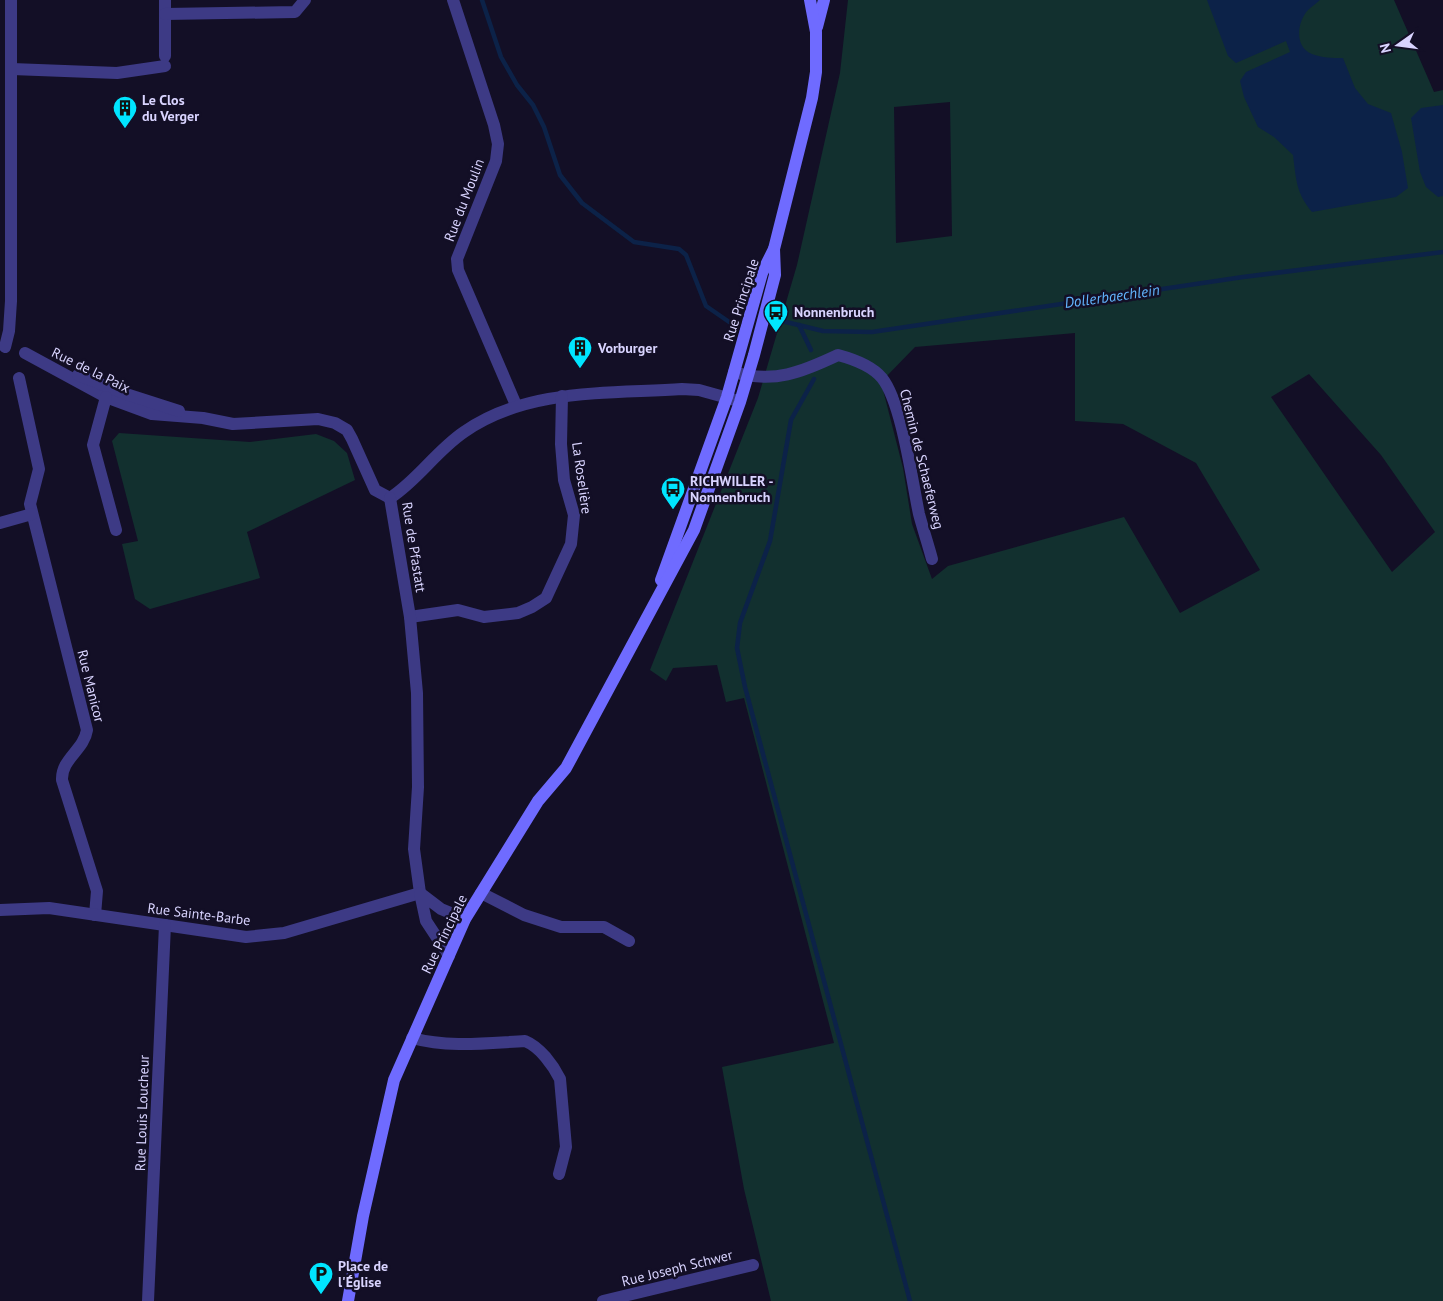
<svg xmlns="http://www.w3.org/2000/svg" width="1443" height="1301" font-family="'PT Sans',sans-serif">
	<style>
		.green { fill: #12302f; fill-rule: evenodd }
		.water { fill: #0c2248 }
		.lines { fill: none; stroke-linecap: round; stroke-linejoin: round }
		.stream { stroke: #0c2248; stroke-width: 4.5 }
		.minor { stroke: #3d3a85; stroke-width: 12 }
		.secondary { stroke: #6f6bff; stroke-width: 12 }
		.labels { text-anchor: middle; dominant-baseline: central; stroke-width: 5; stroke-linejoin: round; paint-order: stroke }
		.poi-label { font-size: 14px; font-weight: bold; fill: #d9d4ff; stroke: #130f26; text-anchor: start }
		.street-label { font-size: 14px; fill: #d9d4ff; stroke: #130f26 }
		.water-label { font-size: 15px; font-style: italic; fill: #62b6ff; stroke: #130f26 }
	</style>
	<rect width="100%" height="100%" fill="#130f26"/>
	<g class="green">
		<path d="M848,0H1394L1434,92L1443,90V1301H771L744,1189L722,1067L834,1043L744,698L726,702L717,665L673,668L666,681L650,670L758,398L797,265L840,73ZM950,102L952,236L896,243L894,107ZM1075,333V421L1123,424L1196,463L1260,570L1180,613L1124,517L948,566L932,579L912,524L903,468L881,382L915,347ZM1309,374L1381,455L1435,532L1392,572L1271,397Z"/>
		<polygon points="119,433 250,442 316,434 334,441 347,453 355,480 247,532 260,578 150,609 135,599 122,544 138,541 112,441"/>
	</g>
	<g class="water">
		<path d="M1207,0H1320C1317,3 1312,6 1308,10C1297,22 1294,47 1312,54C1322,58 1332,58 1343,58L1355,88L1368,104L1391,113L1402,152L1408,188L1396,197L1312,212C1296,193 1296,179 1293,155L1274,137L1258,127L1244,97L1240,81L1246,72L1290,52L1286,41L1236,63L1228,56Z"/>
		<polygon points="1443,105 1443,196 1438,197 1426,187 1420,172 1411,118 1421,108"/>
	</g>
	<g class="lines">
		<g class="stream">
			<polyline points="482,0 501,57 517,85 533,105 544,127 560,175 582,203 634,242 679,249 686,255 706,306 735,326"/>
			<polyline points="782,321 823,331 872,332 1243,277 1443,252"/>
			<polyline points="799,325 811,350"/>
			<polyline points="814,379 791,420 770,541 740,623 737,648 745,687 910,1301"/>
		</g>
		<g class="minor">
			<polyline points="165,0 165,56"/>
			<polyline points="453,0 494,125 498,144 496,161 457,259 458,270 516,405"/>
			<polyline points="165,14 295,12 305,0"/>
			<polyline points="12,69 117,73 165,66"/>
			<polyline points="5,347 9,331 11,301 11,0"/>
			<polyline points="25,353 106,397 152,414 203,418 233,424 318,419 335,423 347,430 352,439 375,490 390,498"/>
			<path d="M734,372C774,384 802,372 838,355C853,359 872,366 882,378C902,403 912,481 919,514C923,529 928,544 932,559"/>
			<polyline points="78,375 126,394 179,411"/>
			<path d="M19,378L39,469L30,504L87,730C84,750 61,759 62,780L97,891L95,915"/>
			<polyline points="106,397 93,445 116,530"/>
			<path d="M390,498C418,480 436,451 464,432C527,388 608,394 682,389L699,390L735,400"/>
			<polyline points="0,523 32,514"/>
			<polyline points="410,617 458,610 484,617 518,613 532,607 546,598 571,544 574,515 564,480 561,444 562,396"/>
			<polyline points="481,893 524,915 561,927 604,927 629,941"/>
			<polyline points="0,910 49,908 246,937 284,933 420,893 414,849 418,787 417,693 410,617 390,498"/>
			<polyline points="449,956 426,921 420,893 441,909 465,919"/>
			<path d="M412,1038C449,1048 487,1043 525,1041C540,1047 553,1065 560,1079L566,1147L559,1174"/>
			<polyline points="148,1301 165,925"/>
			<polyline points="603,1301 753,1265"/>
		</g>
		<g class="secondary">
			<polyline points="817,27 824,0"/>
			<polyline points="661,580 727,397 762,273 774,249 812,98 816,72 816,32 810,0"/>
			<polyline points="348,1301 363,1216 394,1080 465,919 538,801 566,768 694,530 740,402 754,355 775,275 774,249"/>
		</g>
	</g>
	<defs>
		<symbol id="building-pin" viewBox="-11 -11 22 30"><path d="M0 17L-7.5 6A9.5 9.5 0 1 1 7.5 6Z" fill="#00e5ff" stroke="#130f26"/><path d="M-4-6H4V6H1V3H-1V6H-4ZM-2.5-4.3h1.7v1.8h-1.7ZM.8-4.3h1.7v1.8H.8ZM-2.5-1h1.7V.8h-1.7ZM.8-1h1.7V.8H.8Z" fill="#111"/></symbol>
		<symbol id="bus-pin" viewBox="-11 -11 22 30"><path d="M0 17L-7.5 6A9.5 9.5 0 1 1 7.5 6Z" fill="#00e5ff" stroke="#130f26"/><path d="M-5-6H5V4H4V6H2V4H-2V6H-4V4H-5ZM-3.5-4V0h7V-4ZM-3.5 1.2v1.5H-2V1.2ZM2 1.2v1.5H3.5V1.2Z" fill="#111"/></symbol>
		<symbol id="parking-pin" viewBox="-11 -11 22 30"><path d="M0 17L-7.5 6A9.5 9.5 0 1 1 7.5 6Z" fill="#00e5ff" stroke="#130f26"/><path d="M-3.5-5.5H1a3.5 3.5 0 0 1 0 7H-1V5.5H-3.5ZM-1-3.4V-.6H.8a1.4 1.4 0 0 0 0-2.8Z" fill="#111"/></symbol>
	</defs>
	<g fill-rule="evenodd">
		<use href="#building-pin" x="111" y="94" width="28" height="38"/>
		<use href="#bus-pin" x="762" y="298" width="28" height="38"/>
		<use href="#building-pin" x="566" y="334" width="28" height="38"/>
		<use href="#bus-pin" x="659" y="475" width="28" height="38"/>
		<use href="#parking-pin" x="307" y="1260" width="28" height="38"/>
	</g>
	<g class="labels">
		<g class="poi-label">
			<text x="142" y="100">Le Clos<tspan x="142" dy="16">du Verger</tspan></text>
			<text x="794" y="312">Nonnenbruch</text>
			<text x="598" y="348">Vorburger</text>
			<text x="690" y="481">RICHWILLER -<tspan x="690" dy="16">Nonnenbruch</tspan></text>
			<text x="338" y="1266">Place de<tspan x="338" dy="16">l'Église</tspan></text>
		</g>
		<g class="street-label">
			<text transform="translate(464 200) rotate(-69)">Rue du Moulin</text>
			<text transform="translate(741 300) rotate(-72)">Rue Principale</text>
			<text transform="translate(91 370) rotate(26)">Rue de la Paix</text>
			<text transform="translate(922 459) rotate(76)">Chemin de Schaeferweg</text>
			<text transform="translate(582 478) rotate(82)">La Roselière</text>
			<text transform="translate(414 547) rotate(81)">Rue de Pfastatt</text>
			<text transform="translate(91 686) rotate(76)">Rue Manicor</text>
			<text transform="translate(199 914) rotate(7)">Rue Sainte-Barbe</text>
			<text transform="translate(444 934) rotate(-64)">Rue Principale</text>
			<text transform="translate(142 1113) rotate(-88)">Rue Louis Loucheur</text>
			<text transform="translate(677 1268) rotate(-14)">Rue Joseph Schwer</text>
		</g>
		<g class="water-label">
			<text transform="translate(1112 296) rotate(-8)">Dollerbaechlein</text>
		</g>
	</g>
	<g transform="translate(1398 45) rotate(256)" stroke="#130f26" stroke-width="4" paint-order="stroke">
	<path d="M0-4L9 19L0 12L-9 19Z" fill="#d9d4ff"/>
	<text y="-8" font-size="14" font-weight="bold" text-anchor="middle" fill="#d9d4ff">N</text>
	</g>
</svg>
